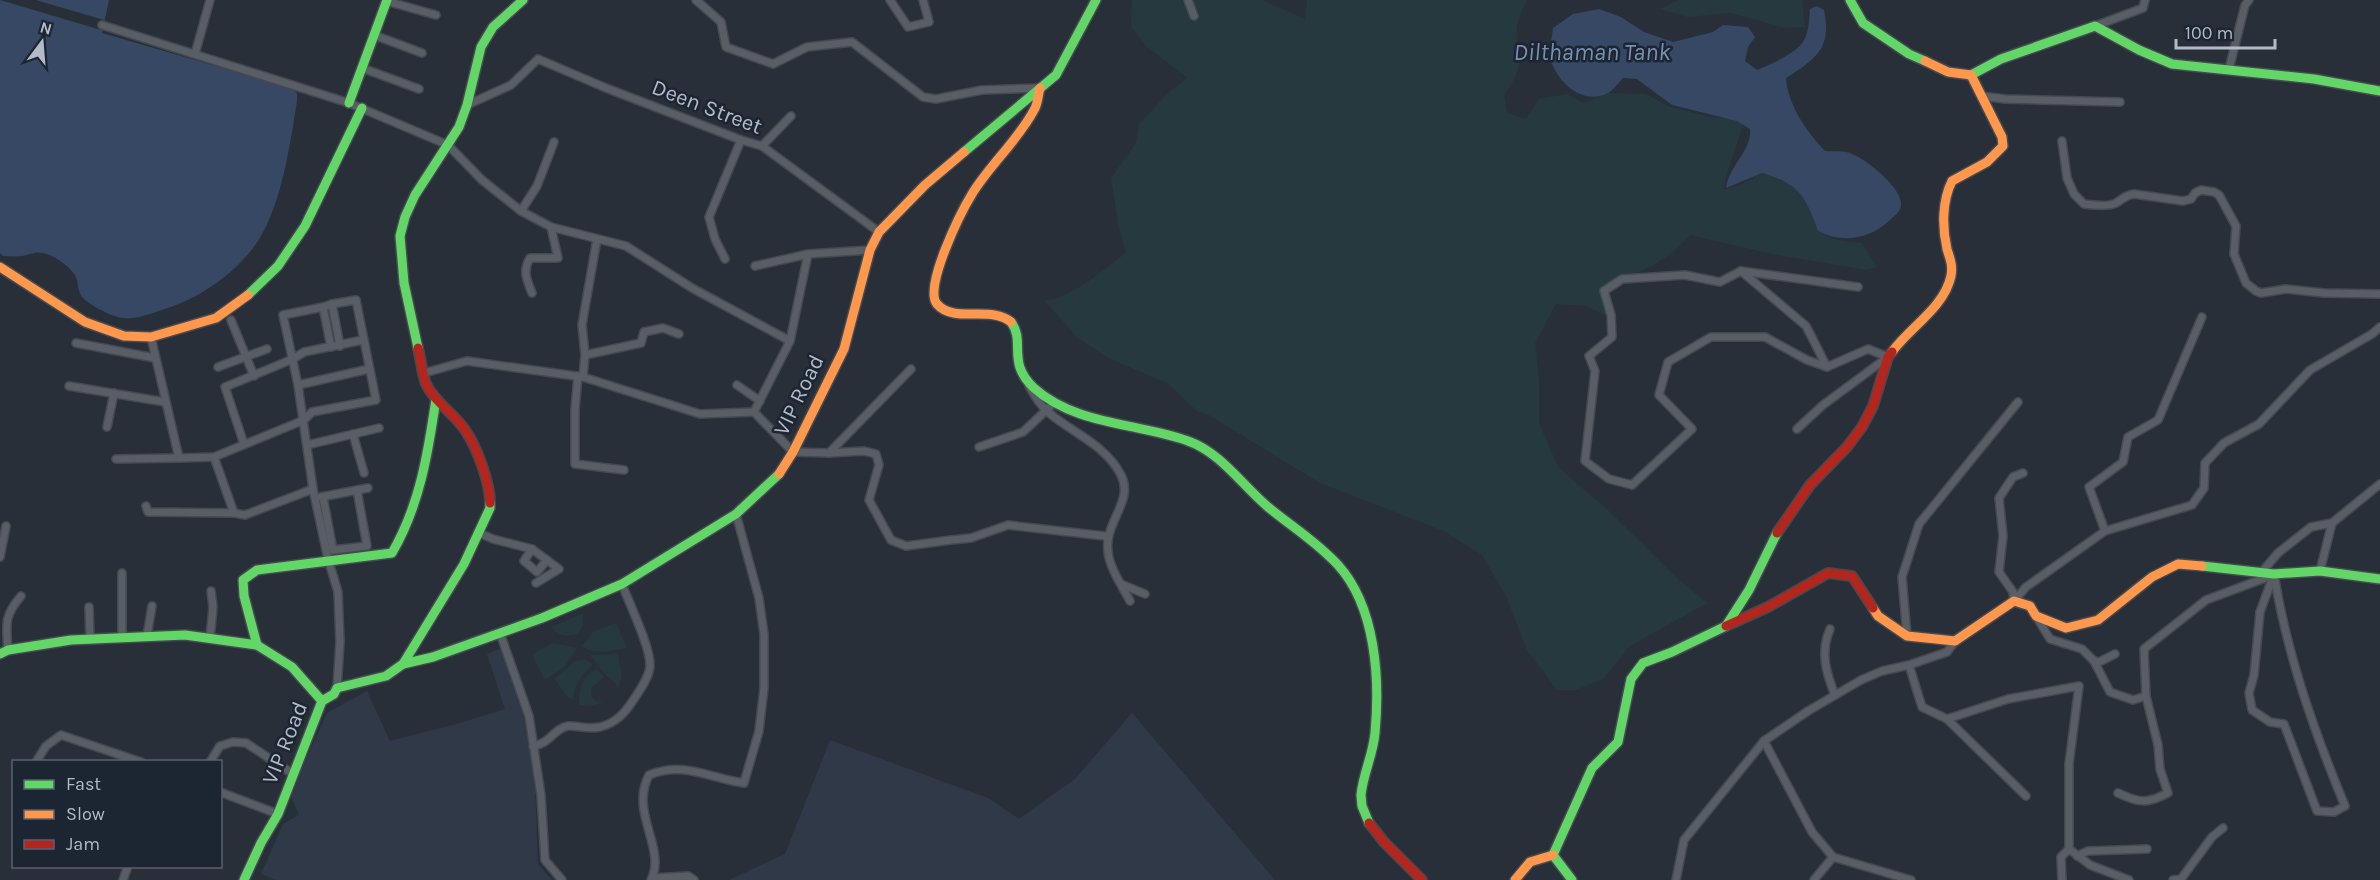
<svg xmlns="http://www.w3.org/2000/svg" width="2380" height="880" font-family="Karla,sans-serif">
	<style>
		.airport { fill: #303948 }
		.green { fill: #26393e }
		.water { fill: #374864 }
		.pier { fill: #292f38 }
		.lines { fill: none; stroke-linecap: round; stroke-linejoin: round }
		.street-casing { stroke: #454a51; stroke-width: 10 }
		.fast-casing { stroke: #454a51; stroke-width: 12 }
		.slow-casing { stroke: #454a51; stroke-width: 12 }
		.jam-casing { stroke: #454a51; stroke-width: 12 }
		.street { stroke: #595e66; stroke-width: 7 }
		.fast { stroke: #63d668; stroke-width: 9 }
		.slow { stroke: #ff974d; stroke-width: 9 }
		.jam { stroke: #b3261e; stroke-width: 9 }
		.labels { text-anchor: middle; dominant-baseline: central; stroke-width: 5; stroke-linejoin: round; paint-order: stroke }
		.street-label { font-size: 22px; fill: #b3bbc9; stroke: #1c2532 }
		.water-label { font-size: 24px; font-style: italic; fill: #7a90b2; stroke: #1c2532 }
	</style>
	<rect width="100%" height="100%" fill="#292f38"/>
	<g class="airport">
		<polygon points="502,648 524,717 535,784 538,864 552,880 277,880 261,874 283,824 299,815 291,797 301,770 327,713 367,691 390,741 460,723 505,709 487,654"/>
		<polygon points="1132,713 1275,880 729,880 785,854 830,740 988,798 1019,819 1075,779"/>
	</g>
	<g class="green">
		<path d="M1132,0H1262L1305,19L1307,0H1527C1524,8 1518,18 1517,27C1514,63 1529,60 1504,95L1507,113L1526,119L1539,99L1567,94L1584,103L1608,93L1646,94L1668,106L1709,117L1732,118L1744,122L1725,180L1724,190L1740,185L1758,175L1777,174L1809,198C1813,236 1825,240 1862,243L1877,267L1866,270L1772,254L1690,235L1673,252L1652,266L1603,289L1608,317L1587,306L1556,304L1535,343L1539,378V423L1558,467L1610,512L1678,579L1707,603L1630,646L1603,679L1576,690H1557L1527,650L1506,596L1482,555L1444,531L1320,483L1207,414L1197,411L1167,383L1108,358L1078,338L1045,301C1074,297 1102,270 1126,253L1118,223L1111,178L1136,143L1139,124L1171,90L1188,78L1147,47L1131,27Z"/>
		<polygon points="1679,0 1802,0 1805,27 1785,28 1731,13 1687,17 1660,9"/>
		<path d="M583,613V625L577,634C566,637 559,636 551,627Z"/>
		<path d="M616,623L627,648C613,650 594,656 582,646L594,631Z"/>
		<polygon points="553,643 577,648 564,667 545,680 532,654"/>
		<polygon points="618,654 622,676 618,688 614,681 606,675 590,655"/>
		<path d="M586,659L592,665C582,675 572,686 574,701L566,695L555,679L575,661Z"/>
		<path d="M596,669L604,677L592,687L591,696L597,702H604L591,706L579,705C579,689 582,677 596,669Z"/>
	</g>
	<g class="water">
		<path d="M0,0H109L102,33L288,87L297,93V101C290,145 282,203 258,241C238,271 202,297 168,308C151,313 132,323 115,316C105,313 90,305 83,298C77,291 79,284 76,277C71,267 54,255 43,253C35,251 30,255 21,256C16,257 9,256 3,256L0,253Z"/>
		<path d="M1817,6L1824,10C1832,48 1816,59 1786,78C1788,105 1806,131 1825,151C1833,152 1845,150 1852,154C1866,159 1904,189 1901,206C1900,212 1894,216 1890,220C1870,239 1843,244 1818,231C1805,195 1799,184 1762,173L1726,188C1729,165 1752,151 1750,129L1737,121L1672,105L1637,79L1623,78C1618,83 1613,91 1606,94C1582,104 1559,84 1551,61C1548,52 1552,38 1553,28L1573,14L1599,9L1621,17L1644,32L1673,42L1713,32L1723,25L1748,27L1755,37L1748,47L1745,61L1757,70C1769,65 1795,54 1803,42C1809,33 1809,20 1810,9Z"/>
	</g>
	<polygon class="pier" points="0,0 36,0 104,20 101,30"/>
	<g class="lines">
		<defs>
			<g id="street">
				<polyline points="696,0 721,22 726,47 773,64 807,47 852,42 923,97 936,99 982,90 1040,88"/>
				<polyline points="890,0 908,27 929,22 923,0"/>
				<polyline points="1188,0 1194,16"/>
				<polyline points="386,1 436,15"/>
				<polyline points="102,25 349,103 448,145 482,180 521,211 551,227 626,246 692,288 790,341"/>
				<polyline points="2095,26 2143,8 2145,0"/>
				<polyline points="374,35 422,53"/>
				<polyline points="195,54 210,0"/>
				<polyline points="362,68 419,89"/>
				<polyline points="2229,69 2245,5 2249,0"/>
				<polyline points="1981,96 2005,99 2120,102"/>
				<polyline points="467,105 511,85 538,59 606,88 741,140 762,146 879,232"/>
				<path d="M2062,141L2067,178L2074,194L2084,204C2092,205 2109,207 2116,203C2123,199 2125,195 2134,194L2183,201L2191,199L2195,193L2201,190L2214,192L2219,195L2236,226L2234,254L2236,259L2246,283L2256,291L2261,293L2286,289L2324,293L2380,294"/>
				<polyline points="762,146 791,116"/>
				<polyline points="521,211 537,186 554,142"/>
				<polyline points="870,250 808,254 790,341 754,412 793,452 829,453 911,369"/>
				<polyline points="725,259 715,239 709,217 741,140"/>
				<polyline points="755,266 808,254"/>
				<polyline points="1741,271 1806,326 1827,367"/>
				<path d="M532,293C527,280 522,271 530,258H558L551,227"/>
				<polyline points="323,307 283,315 298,385 313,489 328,559 338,592 340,642 337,688"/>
				<polyline points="2202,317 2158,420 2128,437 2123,462 2089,487 2105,531 2192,505 2204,488 2205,463 2224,443 2259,424 2310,370 2372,334 2380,327"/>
				<polyline points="231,320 254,376"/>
				<polyline points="151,337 179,458 214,457 304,420 312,412 376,400 356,300 332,304"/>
				<polyline points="76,343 155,358"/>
				<polyline points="331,347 323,307 332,304 340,346"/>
				<polyline points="585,355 582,325 597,239"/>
				<polyline points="218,367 267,349"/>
				<polyline points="424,373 467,361 583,377 700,414 754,412"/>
				<polyline points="578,376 575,409 575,464 624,470"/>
				<polyline points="583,377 585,355 641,343 644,332 663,328 679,334"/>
				<polyline points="298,385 369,369"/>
				<polyline points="737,385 760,401"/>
				<polyline points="69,386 165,402"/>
				<path d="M1029,386C1034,395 1040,405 1048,412C1072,433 1105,444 1121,475C1133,498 1110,518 1108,541C1105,562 1120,582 1130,601"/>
				<polyline points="107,427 114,393"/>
				<polyline points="1797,429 1823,405 1888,357 1868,349 1827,367 1807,360 1765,337 1711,337 1668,362 1659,395 1692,429 1632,485 1609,479 1585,461 1595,371 1589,356 1612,337 1611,315 1604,291 1622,279 1685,275 1720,282 1741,271 1858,287"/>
				<polyline points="353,434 364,473"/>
				<polyline points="244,444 225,387 293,359 304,352 363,340"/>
				<polyline points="307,445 379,428"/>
				<polyline points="979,447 1023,432 1055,402"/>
				<polyline points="829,453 864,451 876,454 879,465 869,500 891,540 906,546 951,540 971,538 1008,525 1105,536 1108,539"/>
				<polyline points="214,457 234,513"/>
				<polyline points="116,459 179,458"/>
				<polyline points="2023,473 2013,477 1999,498 2003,536 1999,572 2013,592 2014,601 2026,587 2105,531"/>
				<polyline points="321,497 368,488"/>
				<polyline points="323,497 333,550 367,546 357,490"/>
				<polyline points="146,506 148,512 234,513 245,515 313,489"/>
				<polyline points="479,533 493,539 532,549 559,569 536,583"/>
				<polyline points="532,549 524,561 537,572 547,560"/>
				<polyline points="0,557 6,526"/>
				<polyline points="2320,571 2332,523 2380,484"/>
				<polyline points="2261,573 2278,553 2311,527 2332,523"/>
				<path d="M2274,574C2287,655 2314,731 2345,806L2334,812L2317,811L2284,724L2270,722L2252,710L2249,693L2254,675L2260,612Z"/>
				<polyline points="1121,584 1145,594"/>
				<polyline points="89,607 90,639"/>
				<polyline points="2036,616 2050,639 2082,649 2094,661 2110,692 2133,700 2146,696 2144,649 2206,600 2273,575"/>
				<path d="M1830,629C1820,652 1826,673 1835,695"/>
				<polyline points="500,633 529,716 541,795 545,860 562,880"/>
				<polyline points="147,636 152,606"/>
				<polyline points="1907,636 1902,577 1919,524 2018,402"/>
				<polyline points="122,638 122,573"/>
				<polyline points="210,638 213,607 211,591"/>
				<polyline points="1955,641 1947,652 1909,665 1922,707 1947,719 2026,796"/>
				<path d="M8,650C6,624 4,616 21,596"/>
				<polyline points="2094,661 2099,662 2115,654"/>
				<polyline points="1947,719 2008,699 2079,686 2069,764 2069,849 2090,865 2129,880"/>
				<polyline points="1764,741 1812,832 1833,857 1911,880"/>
				<path d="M533,746C550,744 554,728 568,726C578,725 586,730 600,727C616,723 625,713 634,699C640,690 649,678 650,666C651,648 629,603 622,584"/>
				<polyline points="36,762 46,746 61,735 141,762"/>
				<polyline points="210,762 220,746 233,742 246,743 293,774"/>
				<polyline points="220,792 278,814"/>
				<path d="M2118,793C2139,803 2147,804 2168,793L2160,769L2158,745L2146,696"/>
				<polyline points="2077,856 2088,851 2147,849"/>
				<polyline points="653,878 688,876 694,880"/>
				<polyline points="123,880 128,866"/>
				<path d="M651,880C667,848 629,813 649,775C685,761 708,778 744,783L759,731L764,688V634L759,598L736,514"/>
				<polyline points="1676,880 1684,840 1764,741 1808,711 1861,680 1882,671 1909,665"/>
				<polyline points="1814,880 1833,857"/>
				<polyline points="2062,880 2061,857 2069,849"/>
				<polyline points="2173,880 2181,879 2212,837 2223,828"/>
			</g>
			<g id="fast">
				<polyline points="1850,0 1863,23 1909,54 1925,61"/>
				<polyline points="1971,75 2001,59 2095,26 2139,50 2172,64 2314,79 2380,91"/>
				<polyline points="349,103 387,0"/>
				<polyline points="964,152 1056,75 1096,0"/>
				<polyline points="248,295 278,266 305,226 362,108"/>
				<path d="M1011,322C1026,342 1006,362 1034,388C1075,425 1138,423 1188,441C1220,452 1242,485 1268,507C1291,526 1317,542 1338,565C1376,607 1380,679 1375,733C1373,755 1363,774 1361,795L1362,806L1369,823"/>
				<polyline points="418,348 404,283 400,236 405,217 415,195 459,127 467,105 481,47 493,27 523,0"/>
				<polyline points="2202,566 2274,574 2320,571 2380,579"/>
				<path d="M257,645L244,596L243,580L257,570L392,553C420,505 428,453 436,399"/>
				<polyline points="0,654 8,650 71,640 185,635 257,645 292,667 322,701"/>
				<polyline points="403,664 433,657 542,618 622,584 736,514 779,474"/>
				<polyline points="244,880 261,843 278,814 322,701 334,694 337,688 386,676 403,664 464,564 490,508 490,503"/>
				<polyline points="1572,880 1553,855 1592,768 1618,742 1631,679 1643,663 1672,652 1726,626 1749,590 1777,533"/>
			</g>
			<g id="slow">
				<polyline points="0,267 85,322 124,336 151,337 216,318 248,295"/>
				<path d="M1011,322C991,305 954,324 937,304C923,288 961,212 972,194C989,166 1019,139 1034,110C1038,104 1038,95 1040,88"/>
				<path d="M1892,352C1910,327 1944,308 1951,276C1953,265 1950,259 1947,249C1942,227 1942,201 1952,181L1987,162L2003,146L2002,137L1971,75L1948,72L1925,61"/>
				<polyline points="779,474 793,452 844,349 870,250 879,232 925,185 964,152"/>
				<polyline points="1873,608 1878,616 1907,636 1955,641 2014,601 2030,606 2036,616 2066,628 2098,620 2152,577 2178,564 2202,566"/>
				<polyline points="1515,880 1530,862 1553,855"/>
			</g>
			<g id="jam">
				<path d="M418,348C421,360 422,374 426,384C435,403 454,413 465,430C477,447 490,483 490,503"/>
				<polyline points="1777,533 1810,485 1847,447 1862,427 1873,406 1888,357 1892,352"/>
				<polyline points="1726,626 1768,607 1828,573 1852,576 1873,608"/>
				<polyline points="1369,823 1384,842 1422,880"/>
			</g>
		</defs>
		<use href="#street" class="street-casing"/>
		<use href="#fast" class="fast-casing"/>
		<use href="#slow" class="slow-casing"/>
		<use href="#jam" class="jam-casing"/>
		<use href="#street" class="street"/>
		<use href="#fast" class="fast"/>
		<use href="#slow" class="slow"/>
		<use href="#jam" class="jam"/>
	</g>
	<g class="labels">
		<g class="street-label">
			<text transform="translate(707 107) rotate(21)">Deen Street</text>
			<text transform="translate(799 395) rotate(-64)">VIP Road</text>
			<text transform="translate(285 743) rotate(-68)">VIP Road</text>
		</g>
		<g class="water-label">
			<text x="1592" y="52">Dilthaman Tank</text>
		</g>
	</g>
	<rect x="12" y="760" width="210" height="108" fill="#1c2532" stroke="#58616e" stroke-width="1.5"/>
	<rect x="24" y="780" width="30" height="9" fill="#63d668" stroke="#58616e" stroke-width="1.5"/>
	<text x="66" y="790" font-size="18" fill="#b3bbc9">Fast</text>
	<rect x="24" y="810" width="30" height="9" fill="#ff974d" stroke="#58616e" stroke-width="1.5"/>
	<text x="66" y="820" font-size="18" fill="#b3bbc9">Slow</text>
	<rect x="24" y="840" width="30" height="9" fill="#b3261e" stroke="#58616e" stroke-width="1.5"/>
	<text x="66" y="850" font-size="18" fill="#b3bbc9">Jam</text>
	<g transform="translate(42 42) rotate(16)" stroke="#1c2532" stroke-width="4.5" paint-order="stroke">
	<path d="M0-4.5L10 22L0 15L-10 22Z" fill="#b3bbc9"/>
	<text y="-9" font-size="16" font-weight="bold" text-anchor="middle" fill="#b3bbc9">N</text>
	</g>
	<path d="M2176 39v9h99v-9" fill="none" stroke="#b3bbc9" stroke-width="3"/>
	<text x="2185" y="39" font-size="18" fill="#b3bbc9" stroke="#1c2532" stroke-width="4.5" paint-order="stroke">100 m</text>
</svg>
